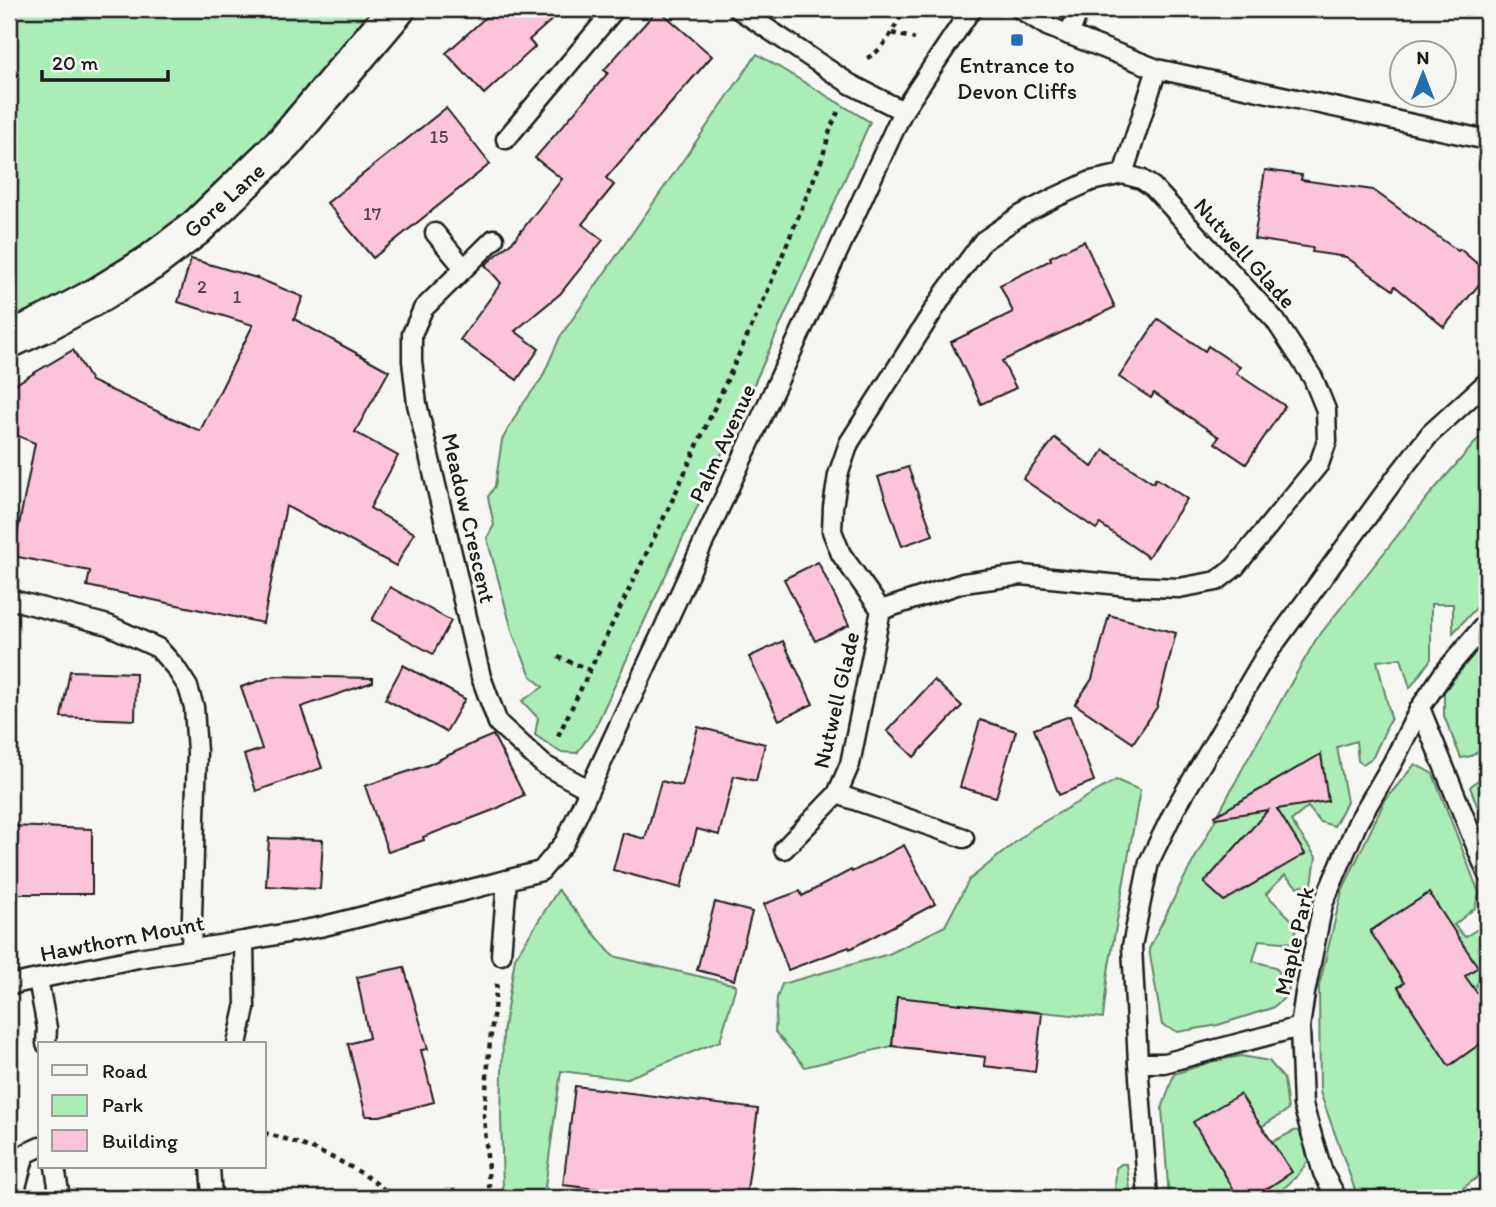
<svg xmlns="http://www.w3.org/2000/svg" width="1496" height="1207" font-family="Itim,sans-serif">
	<style>
		.green { fill: #abedb7; stroke: #64846a; stroke-width: 2 }
		.building { fill: #fcc4db; stroke: #1c1c1c; stroke-width: 2 }
		.lines { fill: none; stroke-linecap: round; stroke-linejoin: round }
		.service-casing { stroke: #1c1c1c; stroke-width: 23 }
		.minor-casing { stroke: #1c1c1c; stroke-width: 40 }
		.path { stroke: #1c1c1c; stroke-width: 4.5; stroke-dasharray: 5 5; stroke-linecap: butt }
		.service { stroke: #f6f6f2; stroke-width: 18 }
		.minor { stroke: #f6f6f2; stroke-width: 35 }
		.poi-dot { fill: #1f6fb2; stroke: #f6f6f2; stroke-width: 2.5 }
		.labels { text-anchor: middle; dominant-baseline: central; stroke-width: 6; stroke-linejoin: round; paint-order: stroke }
		.number-label { font-size: 19px; fill: #54464c }
		.poi-label { font-size: 23px; fill: #1c1c1c; stroke: #f6f6f2 }
		.street-label { font-size: 23px; fill: #1c1c1c; stroke: #f6f6f2 }
	</style>
	<rect width="100%" height="100%" fill="#f6f6f2"/>
	<filter id="ink" filterUnits="userSpaceOnUse"><feTurbulence type="fractalNoise" baseFrequency=".0143" numOctaves="2"/><feDisplacementMap in="SourceGraphic" scale="14" xChannelSelector="R" yChannelSelector="G"/><feConvolveMatrix kernelMatrix="1 2 1 2 8 2 1 2 1" color-interpolation-filters="sRGB"/></filter>
	<g filter="url(#ink)">
		<g class="green">
			<polygon points="9,9 378,9 205,200 130,261 9,324"/>
			<polygon points="757,54 870,122 760,371 595,728 577,753 560,752 535,735 538,718 522,701 543,687 531,676 513,634 487,538 494,525 488,497 495,486 502,440 520,408 542,378 560,337"/>
			<polygon points="1487,429 1487,596 1453,633 1453,604 1431,604 1431,659 1410,688 1401,658 1377,661 1391,718 1373,757 1363,764 1358,761 1356,741 1337,747 1347,802 1334,826 1320,822 1308,807 1291,821 1316,857 1312,884 1297,887 1285,875 1266,894 1296,924 1295,943 1259,940 1253,961 1275,967 1289,984 1288,995 1272,1008 1218,1025 1178,1032 1162,1025 1149,949 1180,886 1245,764 1315,641 1426,499"/>
			<polygon points="1487,640 1487,746 1471,756 1461,758 1444,716 1444,692 1477,650"/>
			<polygon points="1415,764 1433,774 1479,893 1475,908 1454,925 1465,937 1487,923 1487,973 1476,985 1487,995 1487,1170 1450,1198 1408,1198 1408,1192 1375,1190 1374,1198 1358,1198 1320,1092 1319,986 1342,891 1385,800"/>
			<polygon points="1487,772 1487,816 1481,816 1470,787"/>
			<polygon points="1116,780 1140,790 1108,972 1103,1018 897,998 892,1046 805,1067 775,1032 777,998 782,984 889,954 945,926 969,880 1033,828"/>
			<polygon points="558,890 613,956 736,985 720,1041 625,1079 561,1071 545,1187 554,1195 554,1198 504,1198 503,1190 501,1116 503,1033 515,958"/>
			<polygon points="1241,1056 1269,1061 1284,1079 1288,1110 1261,1127 1268,1144 1294,1131 1302,1130 1312,1156 1297,1176 1282,1190 1289,1198 1169,1198 1162,1109 1174,1074 1214,1061"/>
			<polygon points="1121,1164 1127,1164 1131,1198 1115,1198 1116,1168"/>
		</g>
		<g class="building">
			<polygon points="495,9 564,9 529,40 535,47 484,94 446,53"/>
			<polygon points="658,9 712,56 606,178 614,185 582,224 603,240 560,294 515,331 539,349 517,380 460,340 501,283 485,265 514,240 562,179 535,158 608,73 604,70"/>
			<polygon points="446,108 490,164 373,258 327,203"/>
			<polygon points="1265,170 1302,175 1301,180 1373,190 1458,251 1460,249 1487,272 1487,275 1444,327 1395,286 1393,290 1346,257 1312,252 1313,248 1254,239"/>
			<polygon points="1084,241 1115,307 1002,361 1016,388 981,404 951,342 1013,312 1000,285 1051,260 1050,257"/>
			<polygon points="191,259 257,278 303,297 294,319 389,371 355,432 398,456 370,508 414,533 396,566 286,506 263,623 87,586 90,571 13,556 35,443 9,432 9,388 73,350 91,381 200,431 253,325 178,302"/>
			<polygon points="1158,319 1205,351 1208,346 1240,367 1236,373 1285,406 1246,464 1215,443 1219,437 1154,393 1151,398 1119,377"/>
			<polygon points="1055,438 1092,467 1104,450 1153,483 1156,478 1187,499 1148,557 1100,524 1096,529 1023,479"/>
			<polygon points="908,467 933,535 902,546 878,477"/>
			<polygon points="818,562 849,625 815,641 784,579"/>
			<polygon points="390,587 451,621 433,654 372,620"/>
			<polygon points="1109,615 1176,633 1157,707 1133,743 1075,704 1092,679"/>
			<polygon points="783,641 813,704 779,720 749,657"/>
			<polygon points="403,665 465,699 446,732 385,699"/>
			<polygon points="70,671 136,673 135,720 61,717"/>
			<polygon points="274,676 373,678 373,682 301,707 322,768 256,791 244,755 262,749 241,687"/>
			<polygon points="934,680 962,706 914,757 887,731"/>
			<polygon points="1070,716 1094,781 1059,795 1034,729"/>
			<polygon points="980,720 1016,731 996,797 960,787"/>
			<polygon points="698,727 765,744 756,781 734,776 719,835 697,829 681,888 613,870 623,833 645,839 661,781 682,786"/>
			<polygon points="493,735 524,795 496,809 423,837 424,840 388,852 365,786 428,765 474,743"/>
			<polygon points="1321,754 1328,801 1277,809 1305,854 1224,901 1204,883 1268,810 1216,818 1215,816"/>
			<polygon points="9,826 92,829 92,894 9,894"/>
			<polygon points="269,838 323,840 320,889 266,886"/>
			<polygon points="904,845 935,904 850,949 849,947 788,970 764,904 800,891 802,896 851,870 852,872"/>
			<polygon points="1429,893 1478,967 1465,976 1487,1007 1487,1039 1449,1066 1398,987 1404,983 1370,931"/>
			<polygon points="715,902 752,912 734,980 697,970"/>
			<polygon points="404,967 428,1049 421,1050 434,1102 380,1116 366,1116 348,1044 369,1038 357,977"/>
			<polygon points="897,997 1042,1013 1035,1072 984,1066 985,1057 892,1046"/>
			<polygon points="575,1086 758,1109 746,1198 658,1198 656,1196 563,1185"/>
			<polygon points="1240,1094 1292,1172 1253,1198 1239,1198 1193,1122"/>
		</g>
		<g class="lines">
			<defs>
				<g id="service">
					<polyline points="738,9 850,84 903,111"/>
					<polyline points="1020,9 1047,26 1157,69 1487,140"/>
					<polyline points="1069,35 1079,9"/>
					<polyline points="506,139 615,9"/>
					<polyline points="1123,174 1157,69"/>
					<polyline points="435,233 464,268"/>
					<polyline points="494,239 423,309 412,334 412,361 417,404 481,677 498,723 544,765 588,789"/>
					<polyline points="9,599 108,625 158,648 175,667 188,687 194,707 197,752 191,949"/>
					<polyline points="881,610 963,583 1022,575 1129,586 1179,588 1217,581 1235,567 1319,464 1327,441 1326,410 1313,378 1275,320 1153,187 1141,179 1123,174 1091,181 1054,198 1021,215 983,241 946,291 849,443 838,475 833,507 832,531 841,554 881,610 850,764 837,794 964,838"/>
					<polyline points="1420,708 1487,873"/>
					<polyline points="784,849 837,794"/>
					<polyline points="501,955 507,880"/>
					<polyline points="38,979 47,1028 46,1044"/>
					<polyline points="9,985 138,958 244,941 320,927 456,893 541,871 565,842 903,111 968,14 973,9"/>
					<polyline points="237,1044 245,1008 244,941"/>
					<polyline points="1138,1063 1164,1063 1300,1027"/>
					<polyline points="55,1167 60,1198"/>
					<polyline points="210,1167 212,1198"/>
					<polyline points="13,1198 25,1154 40,1147"/>
					<polyline points="1148,1198 1138,1063 1132,946 1149,862 1175,809 1264,658 1397,476 1430,434 1487,382"/>
					<polyline points="1337,1198 1323,1173 1303,1105 1300,1027 1305,993 1323,904 1358,822 1393,762 1420,708 1443,674 1487,622"/>
					<polyline points="1485,1198 1487,1196"/>
				</g>
				<polyline id="minor" points="9,340 48,322 100,294 150,263 196,228 284,143 397,9"/>
			</defs>
			<use href="#service" class="service-casing"/>
			<use href="#minor" class="minor-casing"/>
			<g class="path">
				<polyline points="892,33 915,39"/>
				<path d="M867,58C885,50 895,26 904,9"/>
				<polyline points="558,657 590,670"/>
				<polyline points="558,736 670,505 766,295 822,159 831,127 838,112"/>
				<path d="M264,1133C304,1143 365,1168 393,1198"/>
				<polyline points="490,1198 484,1115 489,1051 497,983"/>
			</g>
			<use href="#service" class="service"/>
			<use href="#minor" class="minor"/>
		</g>
	</g>
	<rect class="poi-dot" x="1010" y="33" width="14" height="14" rx="3.5"/>
	<g class="labels">
		<g class="number-label">
			<text x="439" y="136">15</text>
			<text x="372" y="213">17</text>
			<text x="202" y="286">2</text>
			<text x="237" y="296">1</text>
		</g>
		<g class="poi-label">
			<text x="1017" y="65">Entrance to<tspan x="1017" dy="26">Devon Cliffs</tspan></text>
		</g>
		<g class="street-label">
			<text transform="translate(224 200) rotate(-42)">Gore Lane</text>
			<text transform="translate(1245 253) rotate(48)">Nutwell Glade</text>
			<text transform="translate(722 443) rotate(-65)">Palm Avenue</text>
			<text transform="translate(469 518) rotate(77)">Meadow Crescent</text>
			<text transform="translate(836 700) rotate(-77)">Nutwell Glade</text>
			<text transform="translate(122 938) rotate(-11)">Hawthorn Mount</text>
			<text transform="translate(1294 941) rotate(-77)">Maple Park</text>
		</g>
	</g>
	<rect width="1496" height="1207" fill="none" stroke="#f6f6f2" stroke-width="35"/>
	<rect x="18" y="18" width="1461" height="1172" fill="none" stroke="#1c1c1c" stroke-width="2.5" filter="url(#ink)"/>
	<rect x="38" y="1042" width="228" height="126" fill="#f6f6f2" stroke="#9f9f9c" stroke-width="2"/>
	<rect x="52" y="1065" width="35" height="10" fill="#f6f6f2" stroke="#9f9f9c" stroke-width="2"/>
	<text x="102" y="1078" font-size="21" fill="#1c1c1c">Road</text>
	<rect x="52" y="1095" width="35" height="21" fill="#abedb7" stroke="#9f9f9c" stroke-width="2"/>
	<text x="102" y="1112" font-size="21" fill="#1c1c1c">Park</text>
	<rect x="52" y="1130" width="35" height="21" fill="#fcc4db" stroke="#9f9f9c" stroke-width="2"/>
	<text x="102" y="1148" font-size="21" fill="#1c1c1c">Building</text>
	<g transform="translate(1423 74)"><circle r="33" fill="#f6f6f2" stroke="#9f9f9c" stroke-width="2"/>
	<path d="M0-5L12 26L0 18L-12 26Z" fill="#1f6fb2"/>
	<text y="-10" font-size="19" font-weight="bold" text-anchor="middle" fill="#1c1c1c">N</text>
	</g>
	<path d="M42 70v10h126v-10" fill="none" stroke="#1c1c1c" stroke-width="3.5"/>
	<text x="52" y="70" font-size="21" fill="#1c1c1c" stroke="#f6f6f2" stroke-width="5" paint-order="stroke">20 m</text>
</svg>
